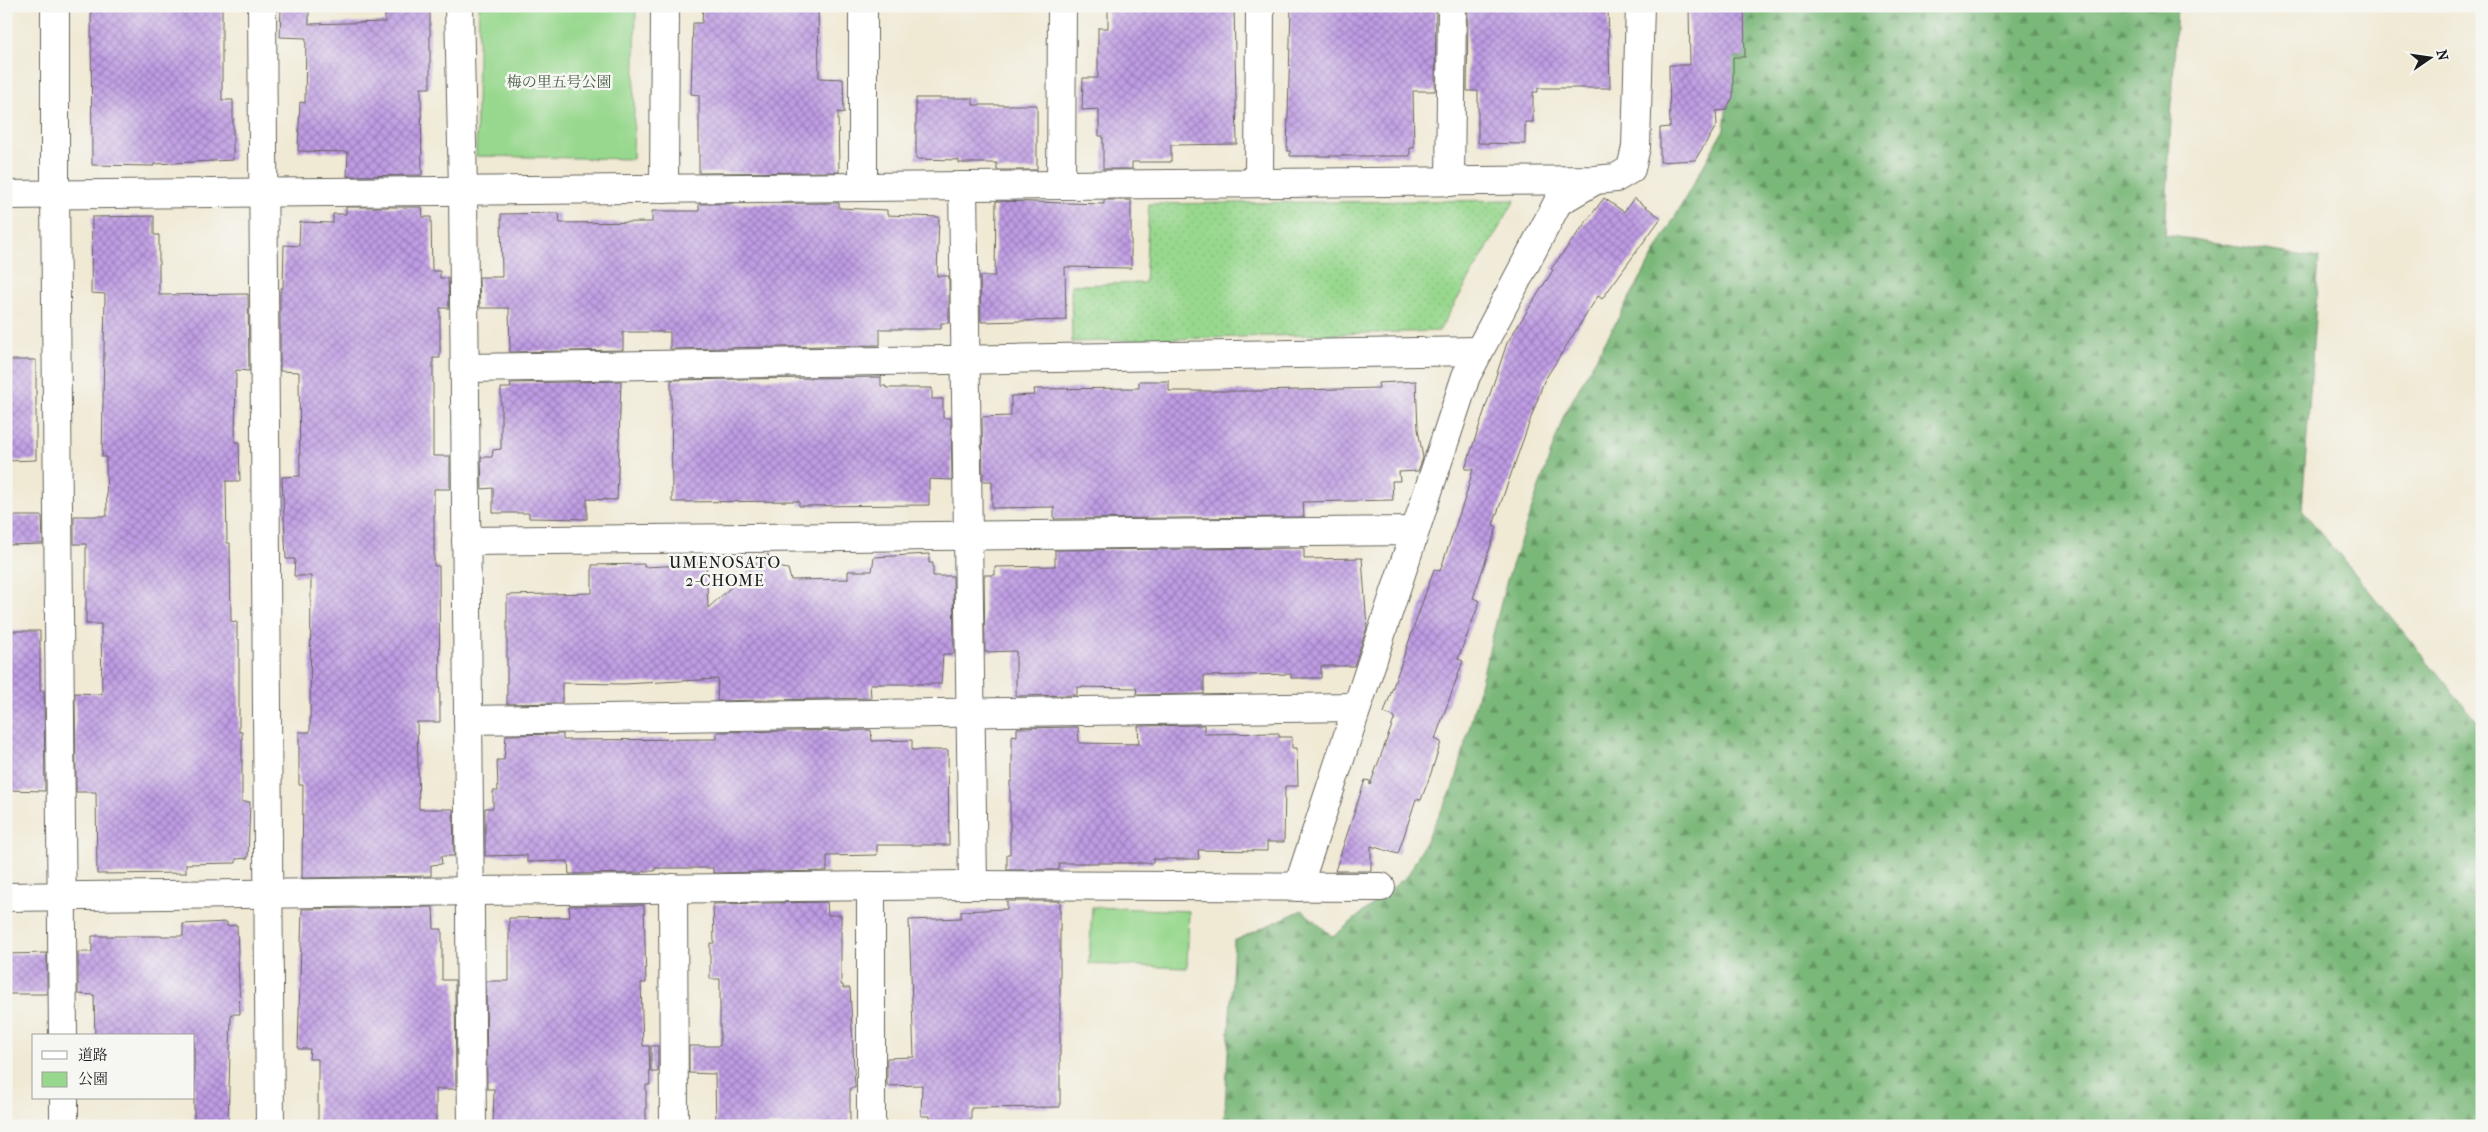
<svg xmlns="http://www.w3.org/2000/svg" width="2488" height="1132" font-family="'IM FELL French Canon','Noto Serif JP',serif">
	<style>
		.green { fill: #98d88e; stroke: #5a7a55 }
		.forest { fill: url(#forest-firs); stroke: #4b6a4a }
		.garden { fill: url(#garden-dots); stroke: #5a7a55 }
		.building { fill: url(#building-cross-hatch) }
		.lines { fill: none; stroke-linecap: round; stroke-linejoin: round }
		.minor-casing { stroke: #66645c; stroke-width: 30 }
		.minor { stroke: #fff; stroke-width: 28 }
		.labels { text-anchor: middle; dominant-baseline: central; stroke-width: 5; stroke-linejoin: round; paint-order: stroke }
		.park-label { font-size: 15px; fill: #475e44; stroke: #f6f6f2 }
		.neighbourhood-label { font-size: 16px; letter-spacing: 1px; fill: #1c1c1c; stroke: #f6f6f2 }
	</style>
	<defs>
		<pattern id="forest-firs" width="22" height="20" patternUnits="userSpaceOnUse" patternTransform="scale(1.25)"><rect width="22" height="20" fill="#7ab879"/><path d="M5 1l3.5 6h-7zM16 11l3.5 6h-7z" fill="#639562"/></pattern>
		<pattern id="garden-dots" width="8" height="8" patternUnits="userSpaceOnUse" patternTransform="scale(1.25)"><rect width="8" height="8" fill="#98d88e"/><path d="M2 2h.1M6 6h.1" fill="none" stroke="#82b97a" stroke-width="1.8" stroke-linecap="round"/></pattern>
		<pattern id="building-cross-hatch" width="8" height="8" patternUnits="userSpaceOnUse" patternTransform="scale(1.25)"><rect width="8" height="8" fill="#bf9ce4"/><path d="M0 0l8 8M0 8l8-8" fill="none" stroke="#9a7eb8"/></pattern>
	</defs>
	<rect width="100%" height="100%" fill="#f6f6f2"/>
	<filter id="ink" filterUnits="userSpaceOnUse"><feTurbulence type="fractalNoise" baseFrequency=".02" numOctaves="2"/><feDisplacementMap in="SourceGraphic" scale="10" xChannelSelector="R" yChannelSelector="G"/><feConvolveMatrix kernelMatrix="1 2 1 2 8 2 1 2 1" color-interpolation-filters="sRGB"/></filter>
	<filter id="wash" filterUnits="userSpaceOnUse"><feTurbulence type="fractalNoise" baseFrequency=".0096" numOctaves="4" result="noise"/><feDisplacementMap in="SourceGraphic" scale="20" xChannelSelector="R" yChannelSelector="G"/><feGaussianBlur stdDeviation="1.12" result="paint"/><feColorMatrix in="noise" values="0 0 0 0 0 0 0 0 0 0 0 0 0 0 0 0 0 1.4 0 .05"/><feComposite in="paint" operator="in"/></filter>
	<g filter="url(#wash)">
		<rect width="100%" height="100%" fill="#f0e9d4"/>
		<g class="green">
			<polygon points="479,6 636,6 633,159 476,156"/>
			<polygon points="1092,907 1189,911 1187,968 1089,964"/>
		</g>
		<polygon class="forest" points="1739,6 2177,6 2165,235 2319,258 2302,510 2482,727 2482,1126 1224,1126 1234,941 1302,910 1333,937 1408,875 1455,784 1506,583 1564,415 1724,129"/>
		<polygon class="garden" points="1515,200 1439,331 1072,342 1071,285 1145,283 1149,204"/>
		<g id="blocks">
			<g class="building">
				<polygon points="91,6 222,6 222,100 233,100 233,160 154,164 154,166 92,165"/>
				<polygon points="281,6 309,6 309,24 385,22 385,6 430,6 430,88 421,88 422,175 347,176 348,152 298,151 300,102 305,103 306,38 280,37"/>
				<polygon points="703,6 818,6 819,78 843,79 844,113 838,112 839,172 699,173 699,95 691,94 693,23 702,23"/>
				<polygon points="1108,6 1234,6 1237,144 1171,145 1171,162 1132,162 1132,169 1103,169 1103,136 1099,136 1099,109 1082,110 1083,78 1098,78 1098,28 1108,28"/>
				<polygon points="1291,6 1436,6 1435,91 1413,91 1414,148 1410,148 1410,156 1290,156 1290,151 1287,151"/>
				<polygon points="1500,6 1608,6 1610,88 1538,88 1538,92 1533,92 1533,122 1525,122 1525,144 1478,143 1478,91 1467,91 1468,7 1500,9"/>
				<polygon points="1689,6 1744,6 1745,57 1733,57 1733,97 1726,110 1716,111 1717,125 1695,160 1660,162 1660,128 1670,127 1669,65 1690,65"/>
				<polygon points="916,98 973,98 973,105 1037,105 1037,170 997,170 997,163 959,163 959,160 916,159"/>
				<polygon points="1604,198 1624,212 1634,198 1661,218 1602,299 1598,296 1544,381 1493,525 1497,527 1473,598 1480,601 1458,659 1463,661 1435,739 1441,742 1431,773 1421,800 1416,799 1398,854 1371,846 1371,871 1335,871 1365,780 1370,781 1370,785 1395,717 1384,713 1434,569 1440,571 1466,495 1473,469 1465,469 1507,343 1553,270 1551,269"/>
				<polygon points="1104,200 1131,200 1131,268 1065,267 1066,320 981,322 980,276 995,276 996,201 1104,204"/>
				<polygon points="839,203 839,208 887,210 887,215 939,217 937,276 949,276 949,323 941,323 941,329 880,329 880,345 670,349 670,332 623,332 623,350 510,352 509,308 480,308 479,277 502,277 501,214 559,213 560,223 652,222 652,211 699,211 699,204"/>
				<polygon points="346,207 422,207 423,217 431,217 432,271 440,271 440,278 448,278 449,308 440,308 440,358 433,358 433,456 450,456 450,489 434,489 434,566 439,566 440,722 417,722 419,809 453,809 454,856 441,856 442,864 431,865 431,876 302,878 303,785 299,785 299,732 310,732 311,576 294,576 295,559 286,559 282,477 300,476 299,372 280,371 280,294 281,288 283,288 284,245 299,246 300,222 333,223 333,214 346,214"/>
				<polygon points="154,216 154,235 159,235 159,295 248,294 249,371 236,370 235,442 239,442 240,481 226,481 227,543 230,543 231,621 237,622 237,639 239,639 239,732 242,732 242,802 250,802 248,858 236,859 236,863 186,864 186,873 97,874 96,792 76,792 75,693 102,694 101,624 86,624 86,544 74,544 74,516 107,516 106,457 102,457 105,294 91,293 92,217"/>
				<polygon points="6,360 36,360 36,460 6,461"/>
				<polygon points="881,377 881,386 886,386 886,388 932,388 932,399 943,399 943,418 951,418 952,480 929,479 929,505 799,506 799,501 672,502 671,380"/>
				<polygon points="621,381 617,500 587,499 587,519 529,518 529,513 493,513 493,488 482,489 481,457 492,457 493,450 501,449 501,388 511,388 510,383"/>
				<polygon points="1139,381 1169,381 1169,391 1258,391 1379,388 1378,383 1416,381 1418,429 1423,458 1418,471 1399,472 1400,481 1392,481 1393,500 1303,502 1304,517 1054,519 1054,507 992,508 992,481 983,481 982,417 1011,416 1011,396 1035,395 1034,389 1139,388"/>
				<polygon points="6,516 42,516 43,544 6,545"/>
				<polygon points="1304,548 1304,559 1362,558 1367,627 1354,666 1321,666 1321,678 1291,678 1291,674 1204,676 1204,694 1137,695 1136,688 1077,687 1077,695 1016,696 1016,651 985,652 984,575 995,575 995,567 1055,566 1055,550"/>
				<polygon points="768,554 772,566 788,569 791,580 848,579 848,571 872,571 874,557 929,554 929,563 933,563 933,576 953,576 954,654 943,654 941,684 870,684 871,698 717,701 718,679 624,684 562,683 562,703 507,704 507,595 592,593 592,565 644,564 644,567 706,564 708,608"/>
				<polygon points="6,631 40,631 40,691 44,691 45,791 6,790"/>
				<polygon points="1204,725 1204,734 1279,733 1279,737 1292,737 1292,748 1297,748 1298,786 1285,786 1284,842 1267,842 1267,851 1198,850 1199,859 1153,859 1153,863 1059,863 1059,870 1007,870 1007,854 1010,854 1010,781 1012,781 1012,735 1017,736 1017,728 1078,727 1079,743 1139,744 1138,726"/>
				<polygon points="871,730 872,741 912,740 912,750 948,750 949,845 877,845 877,855 827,856 827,871 713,873 713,868 655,868 655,871 643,871 643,873 569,874 568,861 527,862 527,855 485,856 485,808 493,808 493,791 498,791 497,760 504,760 506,735 563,734 563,740 717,739 717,732"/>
				<polygon points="1007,901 1060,901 1060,1107 971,1108 971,1126 930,1126 930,1116 921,1116 922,1085 887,1086 887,1058 914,1057 909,920 961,918 961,911 1007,909"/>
				<polygon points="827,902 828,915 841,915 841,985 843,985 843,988 850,988 855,1088 850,1088 850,1124 716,1126 715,1074 689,1073 689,1046 720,1046 720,979 710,979 710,943 714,943 713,904"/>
				<polygon points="644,905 646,983 641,983 643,1046 649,1046 650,1085 646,1085 646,1126 493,1126 494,1089 487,1089 486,981 509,981 509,918 570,917 569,906"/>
				<polygon points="433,907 434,929 442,929 442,980 455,980 456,1089 436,1089 436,1126 318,1126 318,1059 309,1059 310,1049 298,1049 302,909"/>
				<polygon points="227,922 227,926 237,925 240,1014 231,1014 228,1126 194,1126 194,1036 95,1036 94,995 78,994 78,952 92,952 92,936 183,936 183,924"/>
				<polygon points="47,953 47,994 6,994 6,954"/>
				<rect x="651" y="1046" width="7" height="26"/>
			</g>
		</g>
	</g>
	<g filter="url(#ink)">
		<use href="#blocks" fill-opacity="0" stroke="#66645c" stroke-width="1"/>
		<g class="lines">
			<defs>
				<g id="minor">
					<polyline points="55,6 55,194 63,1036"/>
					<polyline points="262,6 270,1126"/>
					<polyline points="459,6 463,190 472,1126"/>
					<polyline points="1450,182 1452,6"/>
					<polyline points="1259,183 1260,6"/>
					<polyline points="1061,184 1062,6"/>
					<polyline points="863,186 863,6"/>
					<polyline points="963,186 973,885"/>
					<polyline points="664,189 665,6"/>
					<polyline points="6,195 1595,180 1616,178 1631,169 1636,147 1640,6"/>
					<polyline points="465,368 1479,351"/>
					<polyline points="466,541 1414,531"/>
					<polyline points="468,720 1357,707"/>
					<polyline points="871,886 871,1126"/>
					<polyline points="1298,887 1466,376 1558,202 1594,181"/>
					<polyline points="673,888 674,1126"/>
					<polyline points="6,897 965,885 1381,887"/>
					<polyline points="64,1098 64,1126"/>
				</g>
			</defs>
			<use href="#minor" class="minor-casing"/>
			<use href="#minor" class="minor"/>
		</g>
	</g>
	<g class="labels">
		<g class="park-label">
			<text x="559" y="82">梅の里五号公園</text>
		</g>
		<g class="neighbourhood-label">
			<text x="725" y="562">UMENOSATO<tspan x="725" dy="18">2-CHOME</tspan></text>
		</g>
	</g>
	<rect width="2488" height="1132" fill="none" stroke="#f6f6f2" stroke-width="25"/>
	<rect x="32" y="1034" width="162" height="65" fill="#f6f6f2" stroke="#9f9f9c"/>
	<rect x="42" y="1051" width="25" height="8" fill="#ffffff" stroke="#9f9f9c"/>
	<text x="78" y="1060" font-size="15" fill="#1c1c1c">道路</text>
	<rect x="42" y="1072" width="25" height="15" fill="#98d88e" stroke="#9f9f9c"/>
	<text x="78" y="1084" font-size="15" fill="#1c1c1c">公園</text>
	<g transform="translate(2430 58) rotate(77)" stroke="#f6f6f2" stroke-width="4" paint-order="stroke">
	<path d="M0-4L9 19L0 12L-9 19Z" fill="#1c1c1c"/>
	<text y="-8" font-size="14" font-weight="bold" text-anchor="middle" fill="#1c1c1c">N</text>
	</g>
</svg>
